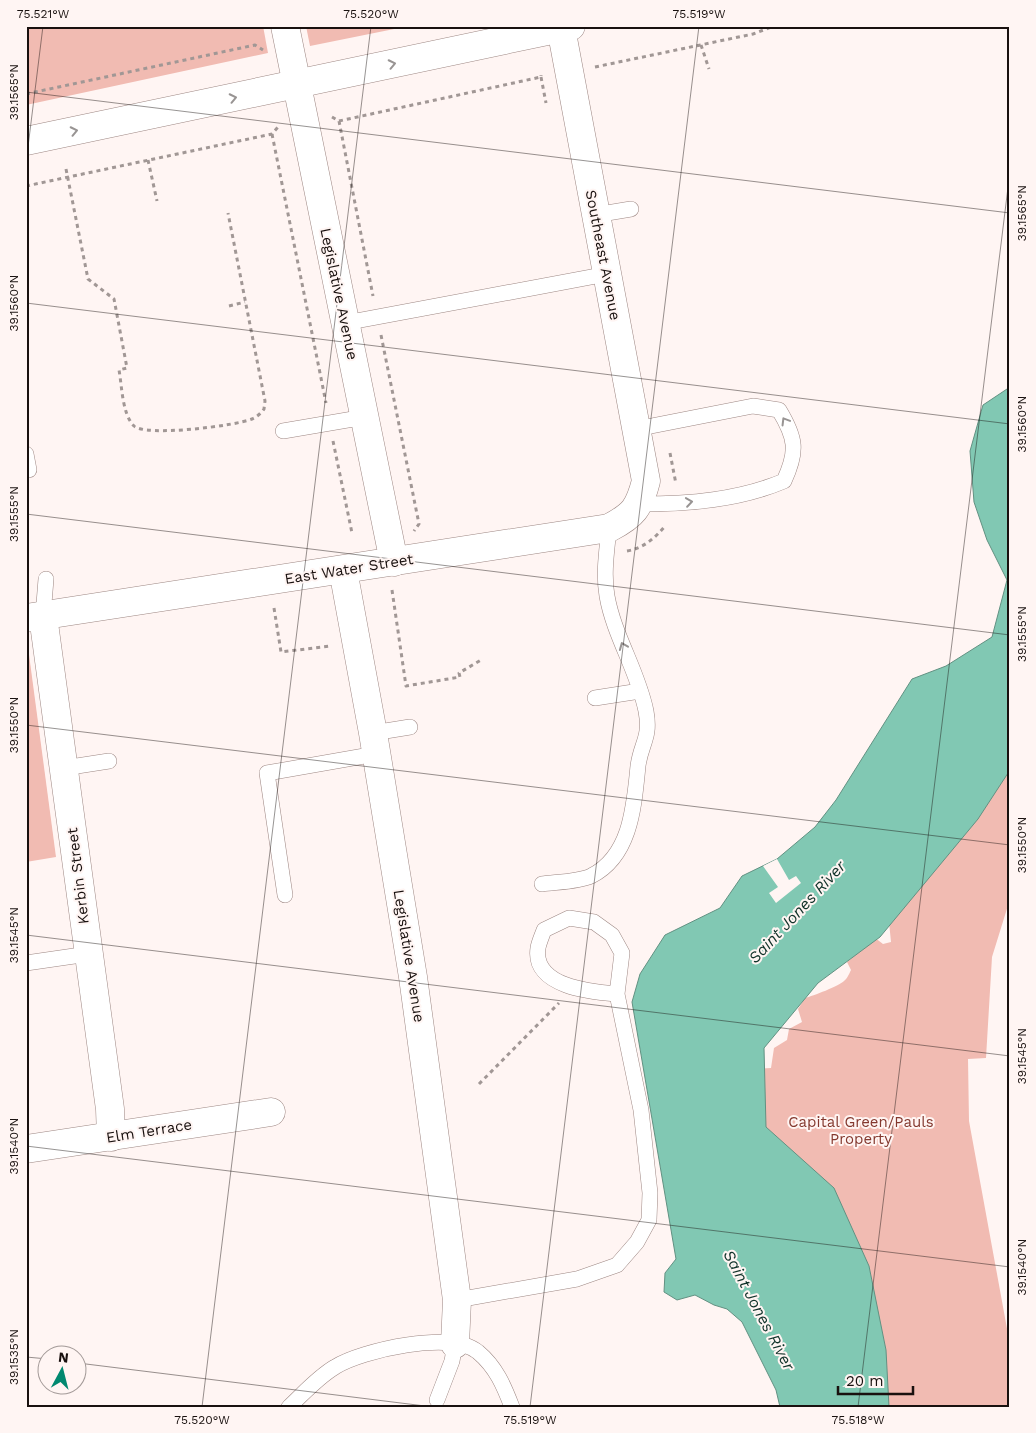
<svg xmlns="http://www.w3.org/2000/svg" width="1036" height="1433" font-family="'Work Sans',sans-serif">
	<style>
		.green { fill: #f1bbb2 }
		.water { fill: #81c8b3; stroke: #629182 }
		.pier { fill: #fff5f3 }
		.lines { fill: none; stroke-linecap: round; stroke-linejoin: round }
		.service-casing { stroke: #9d8783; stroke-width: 16 }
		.minor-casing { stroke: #9d8783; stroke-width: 29 }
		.tertiary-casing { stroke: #9d8783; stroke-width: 29 }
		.path { stroke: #a19795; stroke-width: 3; stroke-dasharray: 4 4; stroke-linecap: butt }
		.service { stroke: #fff; stroke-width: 15 }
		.minor { stroke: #fff; stroke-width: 28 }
		.tertiary { stroke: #fff; stroke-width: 28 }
		.oneway { stroke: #989493 }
		.ticks { fill: none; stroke: #19110f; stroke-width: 1; stroke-opacity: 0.45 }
		.labels { text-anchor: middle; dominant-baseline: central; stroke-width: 4; stroke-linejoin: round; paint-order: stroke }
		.street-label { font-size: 15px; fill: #19110f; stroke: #fff5f3 }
		.park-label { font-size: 15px; fill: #84382e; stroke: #fff5f3 }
		.water-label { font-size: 16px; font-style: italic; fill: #103229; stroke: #fff5f3 }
		.neatline { fill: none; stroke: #19110f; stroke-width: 2 }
		.ticks-label { font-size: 12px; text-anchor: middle; fill: #19110f }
	</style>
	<rect width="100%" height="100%" fill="#fff5f3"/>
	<g class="green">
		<polygon points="26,26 263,26 268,53 26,105"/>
		<polygon points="306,26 409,26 310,46"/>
		<polygon points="28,647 56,857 26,862 26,648"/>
		<path d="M1010,752V899L992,957L986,1058L968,1059L969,1121L1010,1345V1407H860L742,1099L748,1069L771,1068L774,1048L787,1040L789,1029L802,1022L798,1009L805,998C813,996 839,986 844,981C847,979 849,974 851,970L847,962L854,956L852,941L870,934L883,944L891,942L887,902L904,906L951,851L957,803Z"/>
	</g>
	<polygon class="water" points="1010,387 1010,770 978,819 880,937 818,983 764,1048 766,1127 834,1188 869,1266 886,1350 889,1407 780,1407 776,1390 742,1322 727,1309 714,1305 695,1295 677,1300 664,1292 665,1273 676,1259 632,1002 640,974 665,935 720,908 742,876 777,859 815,827 836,800 912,679 946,666 992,637 1007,580 987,540 974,502 970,451 983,405"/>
	<polygon class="pier" points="777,859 789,880 796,876 801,883 776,903 769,893 778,887 763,866"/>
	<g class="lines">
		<defs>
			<g id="service">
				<polyline points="595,215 631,209"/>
				<polyline points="345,323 607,274"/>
				<path d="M636,429L753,406L779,410C796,438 798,451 784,481C739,500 689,504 640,504"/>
				<polyline points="283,431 365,417"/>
				<polyline points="26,454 29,470"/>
				<polyline points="43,616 46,579"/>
				<polyline points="595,698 640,691"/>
				<polyline points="373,733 410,727"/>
				<polyline points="64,768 109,761"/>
				<path d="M542,884C556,882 578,882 591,876C631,856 634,806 638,766C641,743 651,738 646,711C638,671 614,636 607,596C603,573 607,550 609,528"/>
				<polyline points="285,895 267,773 376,754"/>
				<polyline points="26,963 88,954"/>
				<path d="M457,1300L577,1279L617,1265L637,1242L649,1220L650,1193L641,1110L617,994L622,953L612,935L594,922L569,918L544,930C542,936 539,942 538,948C532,987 592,992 617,994"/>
				<polyline points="437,1400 452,1361 455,1344"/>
				<path d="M289,1407C304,1393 318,1377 335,1367C362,1350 453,1330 478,1352C496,1367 504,1386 512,1407"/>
			</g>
			<g id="minor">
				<polyline points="285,26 394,562"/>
				<polyline points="343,570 373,733 413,977 457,1300 455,1344"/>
				<polyline points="43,616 110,1109 111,1137"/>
				<path d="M26,618L609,528C634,515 639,508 646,481L561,28"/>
				<polyline points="26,1149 271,1112"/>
			</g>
			<polyline id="tertiary" points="26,141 571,26"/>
		</defs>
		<use href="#service" class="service-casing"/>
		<use href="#minor" class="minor-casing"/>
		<use href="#tertiary" class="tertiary-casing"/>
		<g class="path">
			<polyline points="701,45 709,69"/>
			<polyline points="595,67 753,34 774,26"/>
			<polyline points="541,77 546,103"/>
			<polyline points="26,94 255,45 263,50"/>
			<polyline points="332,117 339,121 373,296"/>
			<polyline points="339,121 541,77 541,75"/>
			<polyline points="272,134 326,403"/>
			<polyline points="148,160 157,201"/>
			<path d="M66,169L88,279L114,299L127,368L119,370C122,386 122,414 134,426C146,437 235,426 252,419C257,417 261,413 264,409L265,401L228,213"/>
			<polyline points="26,186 272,134 278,127"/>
			<polyline points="229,306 245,302"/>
			<polyline points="381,335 419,524 414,531"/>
			<polyline points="333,441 352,533"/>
			<polyline points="670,453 676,484"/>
			<path d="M627,551C644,548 655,538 666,525"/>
			<polyline points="392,590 406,686 460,677 459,673 481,660"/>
			<polyline points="274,608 281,652 330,646"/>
			<polyline points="479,1084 559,1003"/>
		</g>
		<use href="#service" class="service"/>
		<use href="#minor" class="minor"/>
		<use href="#tertiary" class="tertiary"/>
	</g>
	<defs><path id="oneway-chevron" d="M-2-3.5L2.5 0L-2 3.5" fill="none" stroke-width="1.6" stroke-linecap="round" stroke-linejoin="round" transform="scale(1.25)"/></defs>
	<g class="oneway">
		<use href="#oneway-chevron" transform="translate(392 64) rotate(-12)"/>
		<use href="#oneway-chevron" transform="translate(233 98) rotate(-12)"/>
		<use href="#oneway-chevron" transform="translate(74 131) rotate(-12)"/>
		<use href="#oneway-chevron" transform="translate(785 421) rotate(-121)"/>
		<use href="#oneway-chevron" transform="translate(689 502) rotate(-8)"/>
		<use href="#oneway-chevron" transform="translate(623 646) rotate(-112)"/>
	</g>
	<path class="ticks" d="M26,92L1010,213M26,163L43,26M26,303L1010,424M26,514L1010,635M26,725L1010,845M26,935L1010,1056M26,1146L1010,1267M26,1357L48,1359M78,1363L433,1407M202,1407L371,26M530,1407L699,26M858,1407L1010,171"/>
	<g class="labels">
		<g class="street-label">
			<text transform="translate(603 255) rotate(79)">Southeast Avenue</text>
			<text transform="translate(339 294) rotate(78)">Legislative Avenue</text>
			<text transform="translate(349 569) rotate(-9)">East Water Street</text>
			<text transform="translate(78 876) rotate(-97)">Kerbin Street</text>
			<text transform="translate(409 956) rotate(81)">Legislative Avenue</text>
			<text transform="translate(149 1131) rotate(-9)">Elm Terrace</text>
		</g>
		<g class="park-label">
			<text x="861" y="1122">Capital Green/Pauls<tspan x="861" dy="17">Property</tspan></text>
		</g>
		<g class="water-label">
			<text transform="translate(797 912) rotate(-47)">Saint Jones River</text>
			<text transform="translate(759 1310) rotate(62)">Saint Jones River</text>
		</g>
	</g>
	<rect width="1036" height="1433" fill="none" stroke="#fff5f3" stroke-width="55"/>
	<g transform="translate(62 1370) rotate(7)"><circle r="24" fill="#fff5f3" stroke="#a39a98"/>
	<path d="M0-4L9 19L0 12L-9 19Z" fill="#008970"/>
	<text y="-8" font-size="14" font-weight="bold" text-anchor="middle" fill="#19110f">N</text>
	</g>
	<path d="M838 1386v8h75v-8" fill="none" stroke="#19110f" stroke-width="2.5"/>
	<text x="846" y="1386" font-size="15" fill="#19110f" stroke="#fff5f3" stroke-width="4" paint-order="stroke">20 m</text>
	<rect x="28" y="28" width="980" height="1378" class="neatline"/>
	<g class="ticks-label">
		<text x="43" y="18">75.521°W</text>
		<text x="371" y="18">75.520°W</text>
		<text x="699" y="18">75.519°W</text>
		<text transform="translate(14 92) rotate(-90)" y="4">39.1565°N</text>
		<text transform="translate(1022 213) rotate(-90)" y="4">39.1565°N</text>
		<text transform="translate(14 303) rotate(-90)" y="4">39.1560°N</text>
		<text transform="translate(1022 424) rotate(-90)" y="4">39.1560°N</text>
		<text transform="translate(14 514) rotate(-90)" y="4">39.1555°N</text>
		<text transform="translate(1022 634) rotate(-90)" y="4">39.1555°N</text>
		<text transform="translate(14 725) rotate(-90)" y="4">39.1550°N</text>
		<text transform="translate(1022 845) rotate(-90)" y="4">39.1550°N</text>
		<text transform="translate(14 935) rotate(-90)" y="4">39.1545°N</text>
		<text transform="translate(1022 1056) rotate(-90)" y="4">39.1545°N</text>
		<text transform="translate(14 1146) rotate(-90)" y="4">39.1540°N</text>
		<text transform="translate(1022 1267) rotate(-90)" y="4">39.1540°N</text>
		<text transform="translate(14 1357) rotate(-90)" y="4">39.1535°N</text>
		<text x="202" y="1424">75.520°W</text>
		<text x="530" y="1424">75.519°W</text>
		<text x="858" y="1424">75.518°W</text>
	</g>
</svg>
